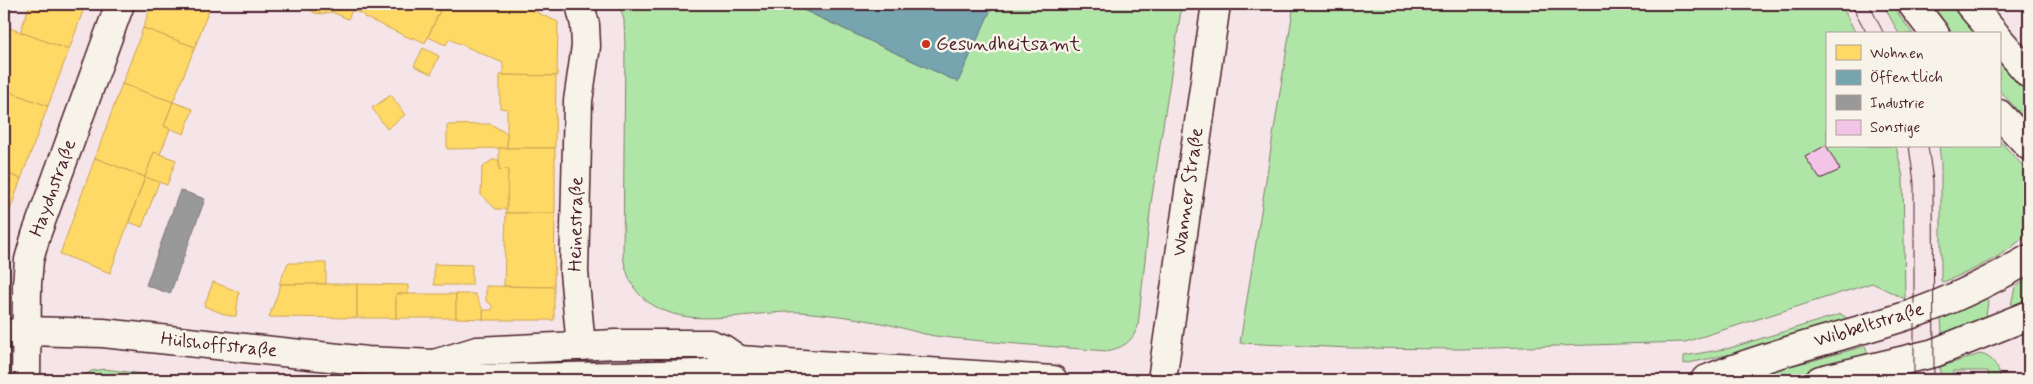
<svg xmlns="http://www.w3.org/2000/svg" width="2033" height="384" font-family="Mynerve,sans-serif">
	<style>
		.green { fill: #b0e5a8; stroke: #7d826a }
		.homes { fill: #ffd966; stroke: #c9a154 }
		.public { fill: #76a5af; stroke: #697d87 }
		.industry { fill: #999; stroke: #817478 }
		.building { fill: #f2c4e8; stroke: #4a1f2b }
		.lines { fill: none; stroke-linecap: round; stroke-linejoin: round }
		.minor-casing { stroke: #4a1f2b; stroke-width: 31 }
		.secondary-casing { stroke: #4a1f2b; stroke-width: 31 }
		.minor { stroke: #f7f3e8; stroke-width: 28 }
		.secondary { stroke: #f7f3e8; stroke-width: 28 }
		.tram { stroke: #4a1f2b; stroke-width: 1 }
		.poi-dot { fill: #c8321e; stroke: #f7f3e8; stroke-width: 2 }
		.labels { text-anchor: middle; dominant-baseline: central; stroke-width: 5; stroke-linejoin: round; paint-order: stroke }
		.poi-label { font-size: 19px; fill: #4a1f2b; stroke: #f7f3e8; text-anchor: start }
		.street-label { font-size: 19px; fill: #4a1f2b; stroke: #f7f3e8 }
	</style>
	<rect width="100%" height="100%" fill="#f6e5e8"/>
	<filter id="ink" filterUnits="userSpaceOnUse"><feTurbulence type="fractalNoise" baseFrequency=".02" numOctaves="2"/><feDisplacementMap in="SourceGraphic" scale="10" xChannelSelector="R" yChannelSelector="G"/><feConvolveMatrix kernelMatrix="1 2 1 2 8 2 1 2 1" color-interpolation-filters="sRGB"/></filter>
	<g filter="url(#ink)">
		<g class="green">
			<path d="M619,4H790L958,82L992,7L986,4H1182L1151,203L1138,326C1132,343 1122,348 1106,351C1049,346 992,343 935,336C915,333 896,325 876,322C852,317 825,314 801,312C761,310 702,327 665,311C638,300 629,285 623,257L625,48L624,20Z"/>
			<polygon points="1294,4 1841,4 1856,34 1827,34 1827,146 1896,146 1903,177 1905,299 1872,283 1685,342 1461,349 1349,348 1240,343"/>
			<polygon points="1883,4 1891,4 1913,34 1899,34"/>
			<polygon points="1931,4 1954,4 1977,34 1953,34"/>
			<polygon points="1999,59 2029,92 2029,123 1999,90"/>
			<path d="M1999,140L2025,168L2029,177V232C2007,255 1973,271 1943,282L1941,281V163L1939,146H1999Z"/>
			<polygon points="2029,278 2029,298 2014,305 2011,305 2015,287"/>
			<polygon points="1986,299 1988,302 1986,317 1942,334 1941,318"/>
			<polygon points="1841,314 1852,322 1765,347 1684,364 1684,356 1730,348"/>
			<polygon points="1865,346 1869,357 1834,368 1778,380 1736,380 1739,376 1811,361"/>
			<path d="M1980,354C1993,356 1999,368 2001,380H1989L1988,371H1953V380H1940V367Z"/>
			<polygon points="104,369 191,380 75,380 92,371"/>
		</g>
		<g class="homes">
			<polygon points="30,4 73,4 84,8 69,50 20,32"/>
			<polygon points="152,4 211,4 195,47 143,28"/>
			<polygon points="305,4 355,4 348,19 332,12 323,14 314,13"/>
			<polygon points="355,4 443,4 425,43 413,37 412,39 364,17 364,15 352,10"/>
			<polygon points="443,4 518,4 558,22 557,76 503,75 503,63 449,39 446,45 428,37"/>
			<polygon points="7,27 69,50 48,106 4,90 4,37"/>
			<polygon points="143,28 195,47 173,102 122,84"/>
			<polygon points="423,48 439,56 431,74 414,66"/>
			<polygon points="500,75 556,76 555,148 507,148 507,109 500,108"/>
			<polygon points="122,84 173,102 164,126 170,129 160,154 154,152 145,177 95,158"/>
			<polygon points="4,90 48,106 21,179 4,172"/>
			<polygon points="391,95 405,115 387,129 372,108"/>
			<polygon points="173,102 193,109 184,134 164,126"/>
			<polygon points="491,124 507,134 507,148 447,149 447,125"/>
			<polygon points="499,148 555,148 555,213 506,213 508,169 499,170"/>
			<polygon points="154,152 176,160 167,185 145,177"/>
			<polygon points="95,158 145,177 110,273 60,254"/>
			<polygon points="492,160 499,160 499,170 508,169 507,209 496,209 481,195 482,168"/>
			<polygon points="4,172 21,179 4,227"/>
			<polygon points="145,177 159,182 142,227 129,222"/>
			<polygon points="506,213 555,213 554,287 504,286"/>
			<polygon points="288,263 326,263 326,284 279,284"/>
			<polygon points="434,264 472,265 472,285 434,285"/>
			<polygon points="213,282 239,292 236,316 229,316 204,306"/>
			<polygon points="281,284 357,284 357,318 269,317"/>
			<polygon points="357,284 408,285 408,294 396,294 396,318 357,318"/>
			<polygon points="486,286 554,287 554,320 483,320 483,310 492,310 492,305 486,301"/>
			<rect x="396" y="294" width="60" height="24"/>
			<polygon points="456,294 475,294 483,310 483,319 456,318"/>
		</g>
		<polygon class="public" points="791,4 986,4 992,7 958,82"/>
		<polygon class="industry" points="180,190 205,199 170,294 146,285"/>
		<polygon class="building" points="1826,145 1840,170 1820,179 1805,157"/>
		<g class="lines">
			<defs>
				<g id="minor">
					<polyline points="580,4 585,25 586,46 578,101 574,272 581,346"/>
					<polyline points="4,335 26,331 103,333 367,361 434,364 476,379 699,374 720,371 739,360 1053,380"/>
					<polyline points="434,364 477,351 615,344 710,344 723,349 739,360"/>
					<polyline points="26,380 27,284 29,260 36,235 120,4"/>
					<polyline points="1162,380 1216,4"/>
					<path d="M1705,380C1772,352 1843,337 1912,314C1950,301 1994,279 2029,259"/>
					<polyline points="1820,380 1934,353 2029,315"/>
				</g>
				<g id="secondary">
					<polyline points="1912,4 1935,34"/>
					<polyline points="1969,4 1995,34"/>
					<polyline points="1999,39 2029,74"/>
					<polyline points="1999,114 2029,146"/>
				</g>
			</defs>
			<use href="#minor" class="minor-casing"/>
			<use href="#secondary" class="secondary-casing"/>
			<use href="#minor" class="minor"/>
			<use href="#secondary" class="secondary"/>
			<g class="tram">
				<polyline points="1851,4 1867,34"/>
				<polyline points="1869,4 1884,34"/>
				<polyline points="1909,146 1914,183 1914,380"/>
				<polyline points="1928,146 1933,181 1934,380"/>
			</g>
		</g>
	</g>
	<circle class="poi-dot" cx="926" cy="44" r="5"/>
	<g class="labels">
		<g class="poi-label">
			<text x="936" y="44">Gesundheitsamt</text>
		</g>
		<g class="street-label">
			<text transform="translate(53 188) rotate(-70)">Haydnstraße</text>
			<text transform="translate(1188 192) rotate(-82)">Wanner Straße</text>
			<text transform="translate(576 224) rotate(-89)">Heinestraße</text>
			<text transform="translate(1869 325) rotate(-17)">Wibbeltstraße</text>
			<text transform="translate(219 345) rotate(6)">Hülshoffstraße</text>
		</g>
	</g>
	<rect width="2033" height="384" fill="none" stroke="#f7f3e8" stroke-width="20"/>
	<rect x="10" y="10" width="2013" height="364" fill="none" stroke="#4a1f2b" stroke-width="2" filter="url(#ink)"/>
	<rect x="1826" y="32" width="175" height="115" fill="#f7f3e8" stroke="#b29e9c"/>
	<rect x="1836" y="45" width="25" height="15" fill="#ffd966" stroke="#b29e9c"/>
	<text x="1870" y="58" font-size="15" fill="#4a1f2b">Wohnen</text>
	<rect x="1836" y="70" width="25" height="15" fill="#76a5af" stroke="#b29e9c"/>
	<text x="1870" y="82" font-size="15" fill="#4a1f2b">Öffentlich</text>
	<rect x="1836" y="95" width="25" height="15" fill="#999999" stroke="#b29e9c"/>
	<text x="1870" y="108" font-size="15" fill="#4a1f2b">Industrie</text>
	<rect x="1836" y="120" width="25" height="15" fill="#f2c4e8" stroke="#b29e9c"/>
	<text x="1870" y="132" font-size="15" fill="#4a1f2b">Sonstige</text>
</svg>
